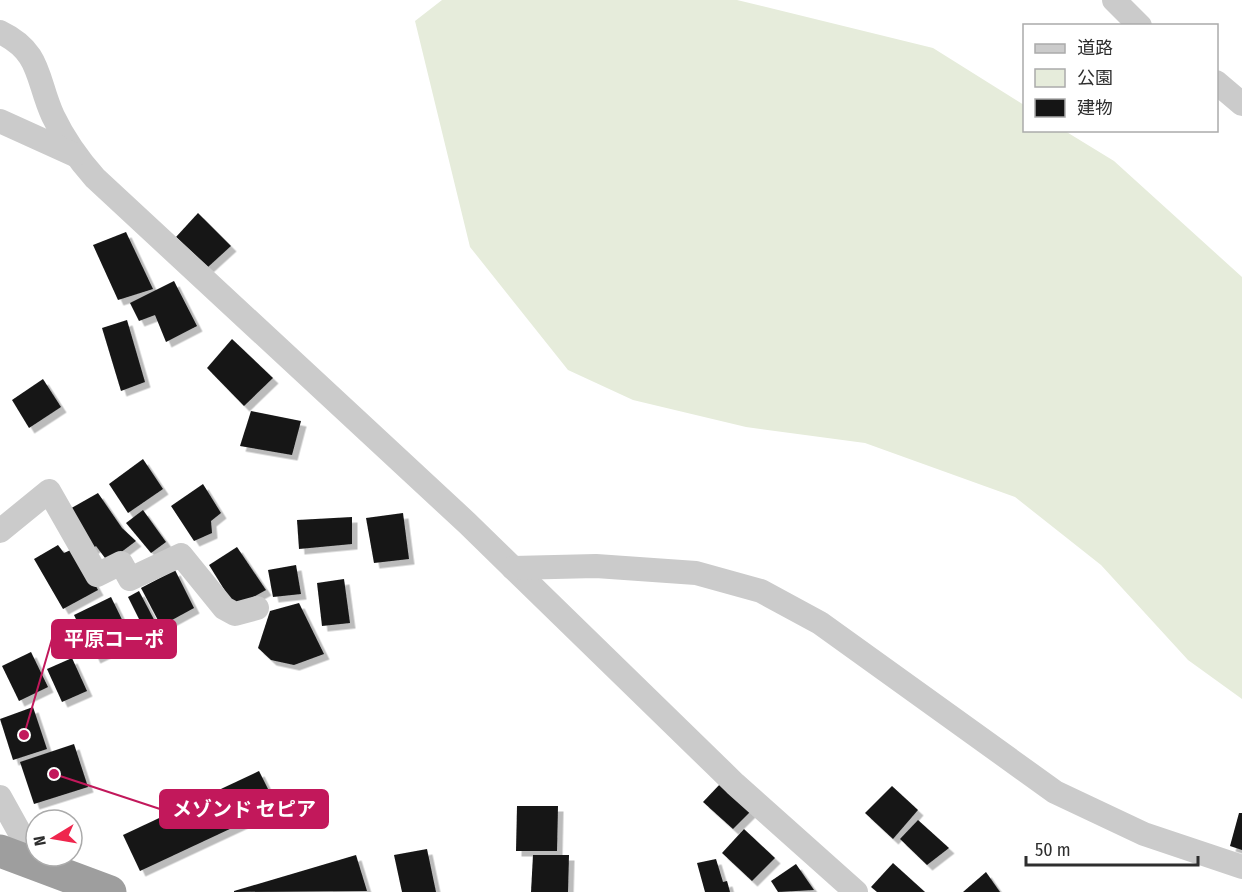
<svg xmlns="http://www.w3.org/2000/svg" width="1242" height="892" font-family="'Fira Sans Condensed','Noto Sans JP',sans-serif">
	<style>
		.green { fill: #e6ecdb }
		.building { fill: #151515; filter: url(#shadow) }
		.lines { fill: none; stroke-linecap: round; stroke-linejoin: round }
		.minor { stroke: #cbcbcb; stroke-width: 24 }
		.trunk { stroke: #9e9e9e; stroke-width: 33 }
		.leader { fill: none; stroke: #c2185b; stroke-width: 2 }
		.callout-dot { fill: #c2185b; stroke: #fff; stroke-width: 2 }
		.callout { fill: #c2185b; stroke: #c2185b; stroke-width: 2 }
		.callout-label { font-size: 20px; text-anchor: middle; font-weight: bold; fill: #fff }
	</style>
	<defs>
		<filter id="shadow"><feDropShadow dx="5.5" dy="5.5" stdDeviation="0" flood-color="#0004"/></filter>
	</defs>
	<rect width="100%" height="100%" fill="#fff"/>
	<polygon class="green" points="442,0 737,0 933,48 1024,105 1024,130 1065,131 1114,161 1242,277 1242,699 1188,660 1101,565 1015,497 865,443 746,427 633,400 568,370 470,247 415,21"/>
	<g class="building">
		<polygon points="198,213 231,246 208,267 176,237"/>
		<polygon points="126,232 153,289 118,300 93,245"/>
		<polygon points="174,281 197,326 166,342 155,315 139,321 130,303"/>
		<polygon points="127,320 145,382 121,391 102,328"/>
		<polygon points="232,339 273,378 244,406 207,368"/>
		<polygon points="43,379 61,407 29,428 12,400"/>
		<polygon points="251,411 301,421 292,455 240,446"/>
		<polygon points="143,459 163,489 128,513 109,484"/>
		<polygon points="203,484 221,513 211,521 212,533 194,541 171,506"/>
		<polygon points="98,493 122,528 136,541 108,562 96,546 92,549 68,510"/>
		<polygon points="143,510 166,542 151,553 126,523"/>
		<polygon points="403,513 409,559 374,563 366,518"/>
		<polygon points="352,517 352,544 299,549 297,520"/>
		<polygon points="58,545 64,553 75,548 98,590 63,609 34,559"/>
		<polygon points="237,547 266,590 235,607 209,565"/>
		<polygon points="296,565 301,594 273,597 268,570"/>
		<polygon points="175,570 194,608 161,626 141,588"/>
		<polygon points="344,579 350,623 322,626 317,583"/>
		<polygon points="139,591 159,629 147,635 128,597"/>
		<polygon points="111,597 132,640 95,658 74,615"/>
		<polygon points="299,603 324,654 294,665 271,660 258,648 270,611"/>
		<polygon points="31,652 48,687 19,701 2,666"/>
		<polygon points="72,658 87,691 62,702 47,669"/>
		<polygon points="33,707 47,749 13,760 0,719"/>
		<polygon points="74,744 88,787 34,804 20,762"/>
		<polygon points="259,771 277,807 140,871 123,835"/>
		<polygon points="721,783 751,811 733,829 703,802"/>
		<polygon points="892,786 918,810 893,839 865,813"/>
		<polygon points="517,806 558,806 557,851 516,851"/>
		<polygon points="1239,813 1242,813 1242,850 1230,846"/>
		<polygon points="918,820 949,848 927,865 900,839"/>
		<polygon points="744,829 775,858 752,881 722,853"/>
		<polygon points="427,849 436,892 402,892 394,855"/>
		<polygon points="356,855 367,891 234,892 234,891"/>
		<polygon points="533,855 569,855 568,892 531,892"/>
		<polygon points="716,859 723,882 727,881 730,892 705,892 697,863"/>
		<polygon points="893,863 925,892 877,892 871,887"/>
		<polygon points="796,864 814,890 778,892 771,881"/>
		<polygon points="986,872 1000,892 963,892"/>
	</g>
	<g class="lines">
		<g class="minor">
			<polyline points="1114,0 1140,26"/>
			<path d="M0,32C42,52 36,79 53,116C64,139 78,159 95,178L467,523L735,784L856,892"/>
			<polyline points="1216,82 1242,104"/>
			<polyline points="0,121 75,155"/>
			<polyline points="0,531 49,491 97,575 121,563 130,579 181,555 224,608 235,614 257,608"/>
			<polyline points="513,568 596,566 696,573 761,591 820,623 1055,792 1144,834 1242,867"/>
			<polyline points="0,797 25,842 20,857"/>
		</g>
		<polyline class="trunk" points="0,851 110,892"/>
	</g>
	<path class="leader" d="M24 735L52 639M54 774L160 809"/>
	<g class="callout-dot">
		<circle cx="24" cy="735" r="6"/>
		<circle cx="54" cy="774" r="6"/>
	</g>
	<g class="callout">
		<rect x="52" y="620" width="124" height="38" rx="6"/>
		<rect x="160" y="790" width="168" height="38" rx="6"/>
	</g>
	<g class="callout-label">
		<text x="114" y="646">平原コーポ</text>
		<text x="244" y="816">メゾンド セピア</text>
	</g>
	<rect x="1023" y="24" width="195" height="108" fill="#ffffff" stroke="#ababab" stroke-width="1.5"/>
	<rect x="1035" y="44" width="30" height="9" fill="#cbcbcb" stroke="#ababab" stroke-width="1.5"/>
	<text x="1077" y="54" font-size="18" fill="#2e2e2e">道路</text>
	<rect x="1035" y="69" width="30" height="18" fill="#e6ecdb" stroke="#ababab" stroke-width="1.5"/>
	<text x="1077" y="84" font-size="18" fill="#2e2e2e">公園</text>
	<rect x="1035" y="99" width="30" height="18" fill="#151515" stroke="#ababab" stroke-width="1.5"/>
	<text x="1077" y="114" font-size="18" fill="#2e2e2e">建物</text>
	<g transform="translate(54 838) rotate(259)"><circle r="28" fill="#ffffff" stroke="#ababab" stroke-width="1.5"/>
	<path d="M0-4.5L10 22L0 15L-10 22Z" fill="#ef264d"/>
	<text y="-9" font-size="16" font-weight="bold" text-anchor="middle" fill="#2e2e2e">N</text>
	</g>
	<path d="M1026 856v9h172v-9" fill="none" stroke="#2e2e2e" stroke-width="3"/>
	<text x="1035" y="856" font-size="18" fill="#2e2e2e" stroke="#ffffff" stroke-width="4.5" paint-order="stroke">50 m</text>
</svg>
